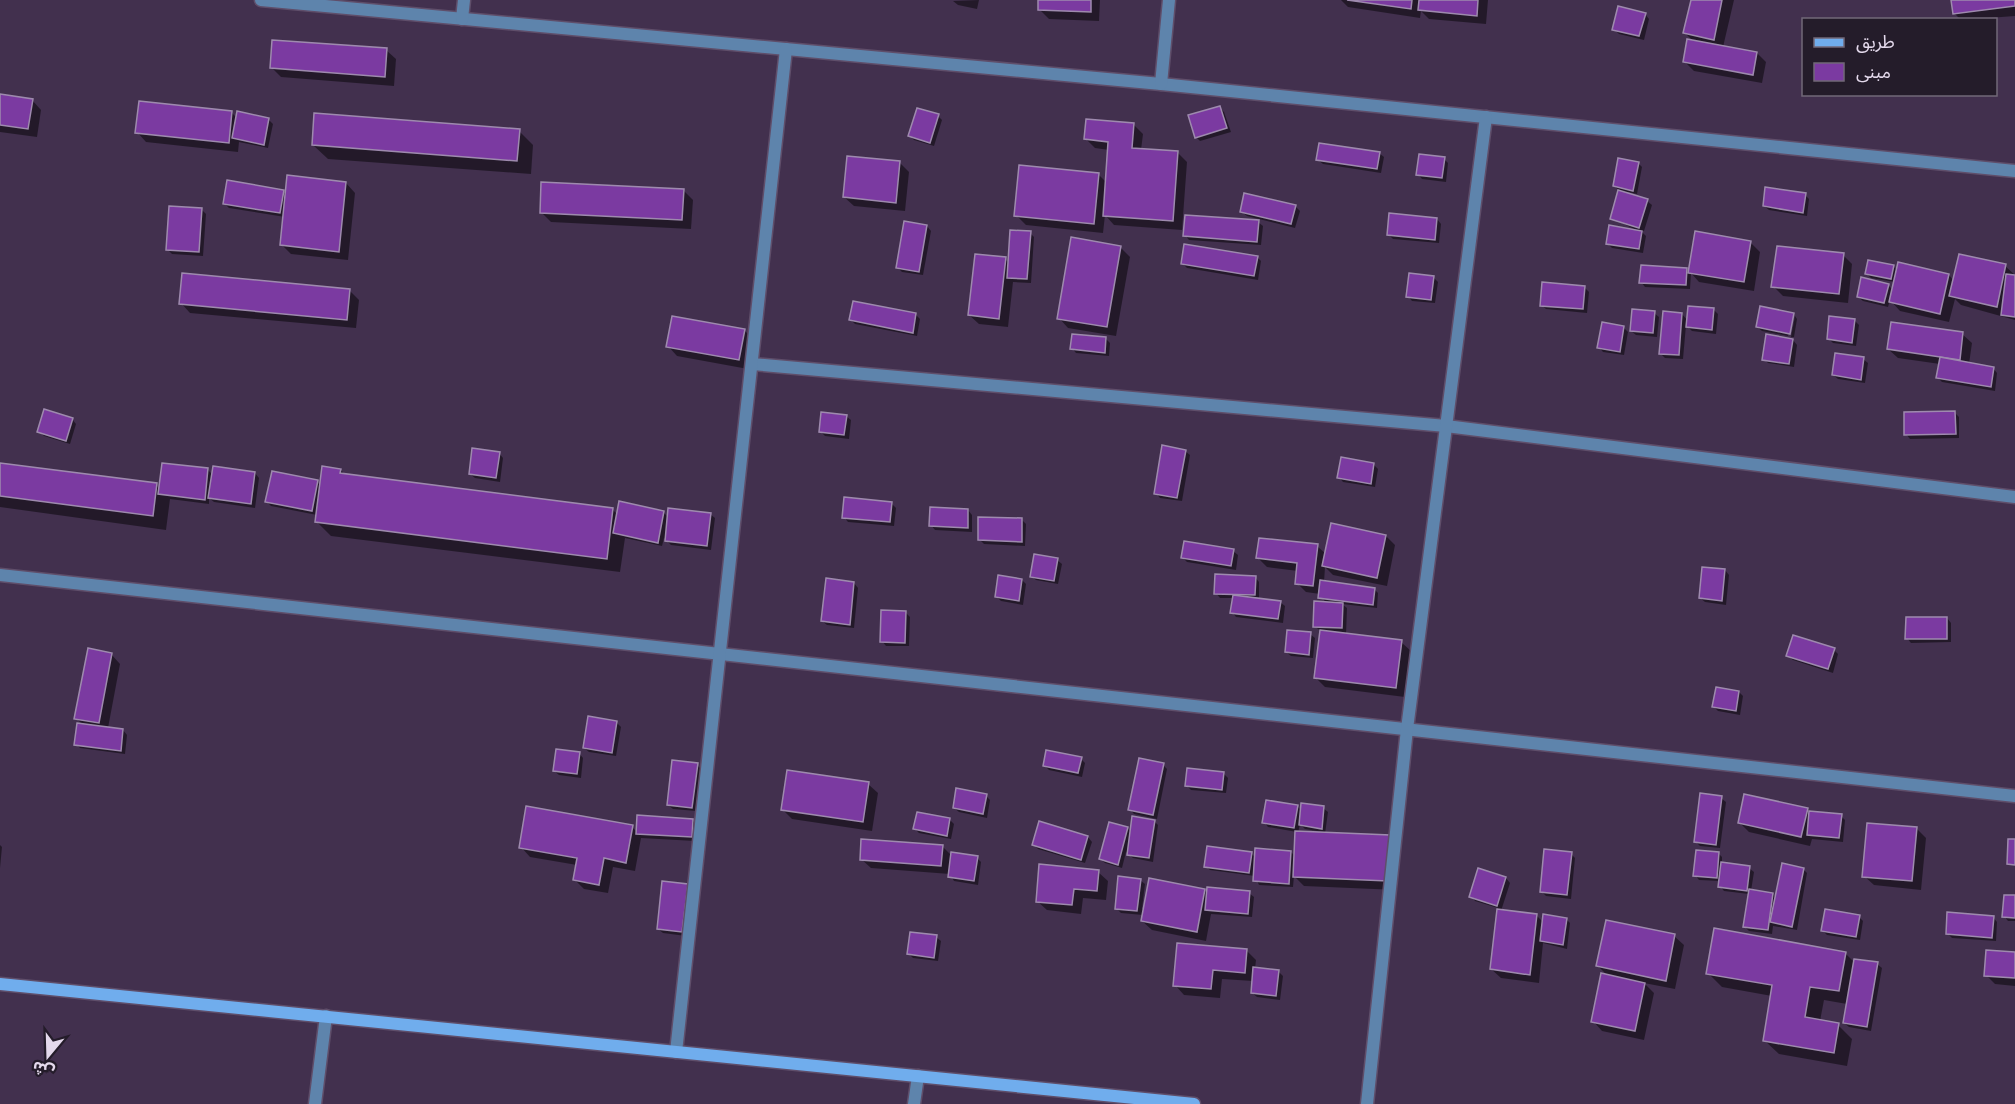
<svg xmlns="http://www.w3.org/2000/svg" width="2015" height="1104" font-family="Mulish,'Noto Sans Arabic',sans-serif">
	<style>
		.shadow { fill: #0007; fill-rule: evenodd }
		.building { fill: #7b3aa1; stroke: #9e8aae; stroke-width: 1.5 }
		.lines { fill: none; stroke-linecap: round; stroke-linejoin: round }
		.street-casing { stroke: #5f4e6a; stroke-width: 15 }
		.secondary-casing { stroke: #5f4e6a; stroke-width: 15 }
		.street { stroke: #5e84ac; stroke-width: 12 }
		.secondary { stroke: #70aded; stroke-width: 12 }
	</style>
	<rect width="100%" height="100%" fill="#42304e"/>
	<g class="shadow">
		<polygon points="979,0 977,9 958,5 953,1"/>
		<polygon points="1040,0 1100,0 1099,21 1049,19 1039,9"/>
		<polygon points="1341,0 1488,0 1486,24 1429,19 1421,11 1420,18 1348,7"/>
		<polygon points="1692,0 1734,0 1723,47 1757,53 1766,62 1762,83 1694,71 1684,61 1693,41 1685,33"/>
		<polygon points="1952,0 2015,0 2015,16 1961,20 1954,13"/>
		<polygon points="1645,14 1649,19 1644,40 1619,34 1614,29"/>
		<polygon points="386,50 396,59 394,86 281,77 272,68"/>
		<polygon points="0,96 32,100 41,110 37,137 0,132"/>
		<polygon points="1220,108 1224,112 1231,132 1200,141 1196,137"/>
		<polygon points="232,113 237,118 268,119 273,124 268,148 239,142 238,152 146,142 137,132"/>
		<polygon points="938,116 942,120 934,146 914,140 910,136"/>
		<polygon points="1133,124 1143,134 1141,150 1178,153 1187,162 1182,230 1114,225 1105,215 1103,233 1026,225 1016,215 1098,174 1107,183 1109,150 1095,148 1086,139"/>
		<polygon points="519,131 533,145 531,174 328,159 313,145"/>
		<polygon points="1379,153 1384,157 1381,173 1323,164 1318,160"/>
		<polygon points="1444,159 1448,163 1446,182 1422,179 1418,174"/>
		<polygon points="899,162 909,172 905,211 854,206 844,197"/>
		<polygon points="1638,163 1642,167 1637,194 1628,192 1627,195 1647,201 1652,205 1644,231 1640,230 1646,236 1643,253 1612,248 1608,244 1638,231 1612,218 1619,190 1614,186"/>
		<polygon points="346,183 355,193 348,260 291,254 282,245 285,217 229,208 224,203"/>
		<polygon points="683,190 693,200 691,229 551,222 542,213"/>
		<polygon points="1805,195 1809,199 1807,216 1769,210 1764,206"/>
		<polygon points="1295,206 1300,211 1295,228 1247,216 1242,212"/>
		<polygon points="201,209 206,214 203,256 172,254 167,249"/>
		<polygon points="1437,219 1441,224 1439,243 1393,239 1388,234"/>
		<polygon points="1258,222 1263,226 1261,245 1189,240 1185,235"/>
		<polygon points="927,226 931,231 923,275 902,272 897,267"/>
		<polygon points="1030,233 1034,237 1031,283 1013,282 1008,327 979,324 969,315 1005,259 1009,263"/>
		<polygon points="1750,242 1760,252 1754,291 1699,282 1691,273 1690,289 1645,287 1641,282 1686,269 1690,273"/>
		<polygon points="1120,247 1130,257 1116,336 1068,328 1059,318"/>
		<polygon points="1843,255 1852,264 1848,303 1783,296 1773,286"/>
		<polygon points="1257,257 1261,261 1258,280 1187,268 1183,264"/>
		<polygon points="1893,266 1898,271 1949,275 1954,281 2005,266 2015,275 2015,320 1961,305 1955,299 1949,322 1900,311 1890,300 1888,307 1863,301 1858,297 1888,285 1893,290 1895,282 1871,278 1866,273"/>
		<polygon points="1433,277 1438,282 1435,303 1412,301 1408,296"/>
		<polygon points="1584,287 1589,292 1587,313 1546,309 1541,305"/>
		<polygon points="350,291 359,300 356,328 190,313 181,303"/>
		<polygon points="1713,309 1718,314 1716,334 1692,331 1686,325 1683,359 1665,358 1660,353 1682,314 1688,321"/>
		<polygon points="1654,313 1659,317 1657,337 1636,335 1631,331"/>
		<polygon points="916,315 920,319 917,336 855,324 851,320"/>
		<polygon points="1793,315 1788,336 1762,331 1757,327"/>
		<polygon points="1795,316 1797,319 1794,337 1791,337"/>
		<polygon points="1854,320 1859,325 1856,346 1833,343 1829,339"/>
		<polygon points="1623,327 1628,332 1624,355 1603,352 1599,347"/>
		<polygon points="744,330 754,340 748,369 677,356 668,346"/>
		<polygon points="1962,334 1972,343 1969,364 1993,368 1997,373 1995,391 1942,382 1938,378 1940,364 1898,358 1888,349"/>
		<polygon points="1106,339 1110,343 1109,356 1076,353 1072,348"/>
		<polygon points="1793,340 1797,345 1794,367 1768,363 1764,359"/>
		<polygon points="1863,359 1868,363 1865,383 1838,379 1833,375"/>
		<polygon points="1954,412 1959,417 1959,438 1910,439 1906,434"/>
		<polygon points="846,416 851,420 849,439 825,436 821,432"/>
		<polygon points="72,419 76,424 70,444 44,436 39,431"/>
		<polygon points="1185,451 1190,455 1182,501 1160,498 1156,493"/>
		<polygon points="499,453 503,458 500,482 475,478 470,474"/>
		<polygon points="0,464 156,485 160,489 208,470 213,475 255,473 259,478 255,508 214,502 209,498 209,504 170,499 166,530 0,507"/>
		<polygon points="1374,465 1378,469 1375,487 1343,482 1339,477"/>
		<polygon points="341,470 346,476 613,510 618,515 664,513 668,517 710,514 715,518 711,550 671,545 664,538 662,546 625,538 620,572 331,536 317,522 317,515 271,506 267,502 317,482 321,486"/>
		<polygon points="891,503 896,508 894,526 848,522 844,517"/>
		<polygon points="968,510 972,515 972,532 935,530 931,525"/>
		<polygon points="1022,520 1026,524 1025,546 984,544 979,539"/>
		<polygon points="1386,536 1395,545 1387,586 1333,575 1325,567 1324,582 1374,589 1378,593 1377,608 1342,604 1347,608 1346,635 1401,642 1411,651 1405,697 1325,687 1315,677 1321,631 1314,626 1326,603 1320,594 1306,592 1297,583 1298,571 1267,567 1258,558 1317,546 1326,554"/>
		<polygon points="1233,551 1238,555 1236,570 1187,562 1183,558"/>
		<polygon points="1057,560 1062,564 1058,584 1036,580 1031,576"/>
		<polygon points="1725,570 1729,575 1726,605 1705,602 1700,598"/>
		<polygon points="1255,577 1259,582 1259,599 1280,602 1285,606 1283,623 1236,617 1232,612 1234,598 1220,598 1216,593"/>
		<polygon points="1022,580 1026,584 1023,605 1001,601 996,596"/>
		<polygon points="854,583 858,588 854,628 827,625 822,621"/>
		<polygon points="906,613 910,617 909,646 886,646 882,641"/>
		<polygon points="1947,618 1951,623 1951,642 1911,643 1907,638"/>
		<polygon points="1310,634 1315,638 1313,658 1291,656 1286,652"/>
		<polygon points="1834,650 1838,654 1833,673 1793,660 1788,656"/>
		<polygon points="111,654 120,664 108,728 123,730 127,735 125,754 80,748 76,744 83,725 76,718"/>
		<polygon points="1739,692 1743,696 1740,715 1718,711 1714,707"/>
		<polygon points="616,722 621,727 616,756 589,752 584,748"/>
		<polygon points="579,753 583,758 581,778 559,775 554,771"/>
		<polygon points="1081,759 1085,763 1082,777 1049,770 1044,765"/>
		<polygon points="697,765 701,769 696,811 673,809 668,805"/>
		<polygon points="1163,765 1167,769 1157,819 1134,814 1130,809"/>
		<polygon points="1223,773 1228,778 1226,793 1191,790 1187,786"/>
		<polygon points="868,784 878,793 872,831 792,819 783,810"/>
		<polygon points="986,796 990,800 987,818 959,812 954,808"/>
		<polygon points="1721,798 1726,802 1720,848 1700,846 1695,841"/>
		<path d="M1298,807L1302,811L1323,808L1328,812L1325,834L1399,846L1397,890L1304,886L1294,876L1293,887L1259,885L1255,876L1210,870L1206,866L1251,853L1256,858L1291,852L1296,857L1297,832L1268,827L1264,822ZM1300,824L1305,829L1323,832V834L1298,833Z"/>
		<polygon points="1807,810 1810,813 1841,816 1845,820 1843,842 1812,839 1810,846 1749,832 1740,823"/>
		<polygon points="692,820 697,825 695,841 641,838 635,871 613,867 608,893 584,889 575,880 577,865 530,857 521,847 632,827 637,832"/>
		<polygon points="950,820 954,824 951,839 919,833 915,829"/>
		<polygon points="1154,821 1158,825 1153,862 1133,858 1126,852 1122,868 1105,863 1100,859 1127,828 1132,833"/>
		<polygon points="1916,828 1926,838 1921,890 1874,885 1864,876"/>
		<polygon points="1088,837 1092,842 1085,863 1038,849 1034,845"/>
		<polygon points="0,845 2,847 0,868"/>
		<polygon points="942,846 952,856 977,858 981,862 978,885 954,881 950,874 871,868 861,859"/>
		<polygon points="1718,853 1722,857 1722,864 1749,868 1754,872 1751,891 1773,894 1776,898 1803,869 1807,873 1797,930 1773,926 1772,934 1749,931 1744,926 1749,894 1724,891 1720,886 1720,881 1699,880 1695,875"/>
		<polygon points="1571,854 1575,858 1571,899 1546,896 1542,892"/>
		<polygon points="1479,870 1506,878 1510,883 1501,911 1536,915 1544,923 1566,919 1570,923 1567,949 1543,943 1539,983 1501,978 1491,969 1498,908 1475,901 1471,896"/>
		<polygon points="1098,872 1108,881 1106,900 1083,898 1081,914 1047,910 1037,901"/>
		<polygon points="1140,880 1145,884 1142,909 1204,890 1208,894 1249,893 1254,897 1252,917 1211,914 1206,941 1152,930 1142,921 1143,915 1121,913 1116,908"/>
		<polygon points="687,885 692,890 686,936 663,933 658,929"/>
		<polygon points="2015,897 2015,921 2008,921 2004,916"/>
		<polygon points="1859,917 1863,921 1860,940 1827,935 1823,931"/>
		<polygon points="1993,917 1997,922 1996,941 1952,938 1947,933"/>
		<polygon points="1674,936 1684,945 1675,989 1644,983 1654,993 1644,1040 1602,1031 1593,1021 1608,976 1598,966"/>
		<polygon points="936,937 941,941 938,961 913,958 909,954"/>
		<polygon points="1246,950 1256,960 1255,969 1278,971 1283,976 1280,1000 1257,997 1252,993 1253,981 1222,979 1220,998 1184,995 1175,985"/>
		<polygon points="1845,953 1855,963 1877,964 1882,968 1871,1031 1849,1027 1844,1023 1847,1004 1824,1000 1820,1021 1838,1025 1852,1039 1847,1066 1779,1054 1764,1040 1772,996 1722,987 1708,973"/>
		<polygon points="2015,954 2015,986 1995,984 1986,975"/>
	</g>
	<g class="building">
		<polygon points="1038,0 1091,0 1091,12 1038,10"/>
		<polygon points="1347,0 1412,0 1411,9"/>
		<polygon points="1419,0 1478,0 1477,16 1418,10"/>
		<polygon points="1691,0 1722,0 1714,40 1683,33"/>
		<polygon points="1951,0 2015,0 2015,6 1953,14"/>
		<polygon points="1618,6 1646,13 1639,36 1612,30"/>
		<polygon points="1687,39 1757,52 1753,75 1683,62"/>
		<polygon points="272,40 387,48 385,77 270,68"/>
		<polygon points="0,94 33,99 28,129 0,125"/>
		<polygon points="139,101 232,111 229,143 135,133"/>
		<polygon points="1220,106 1227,128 1195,138 1188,115"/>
		<polygon points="917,108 939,114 930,143 908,136"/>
		<polygon points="237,111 269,118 264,145 232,138"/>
		<polygon points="314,113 520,129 517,161 312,145"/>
		<polygon points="1086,119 1134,123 1132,148 1178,151 1173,221 1103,216 1108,142 1084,139"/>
		<polygon points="1319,143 1380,152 1377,169 1316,160"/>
		<polygon points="1419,154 1445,157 1442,178 1416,175"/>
		<polygon points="847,156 900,161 896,203 843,197"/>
		<polygon points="1618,158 1639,162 1633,191 1613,186"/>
		<polygon points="1019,165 1099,173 1094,224 1014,216"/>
		<polygon points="287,175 346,182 339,252 280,245"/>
		<polygon points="227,180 284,190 280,213 223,204"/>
		<polygon points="541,182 684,189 682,220 540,213"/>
		<polygon points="1765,187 1806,193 1803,213 1763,206"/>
		<polygon points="1618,190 1648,199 1639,228 1610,219"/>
		<polygon points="1244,193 1296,205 1291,224 1240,212"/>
		<polygon points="169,206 202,208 199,252 166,250"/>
		<polygon points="1389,213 1437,218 1435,240 1387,235"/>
		<polygon points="1185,215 1259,220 1257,242 1183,236"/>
		<polygon points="904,221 927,225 919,272 896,268"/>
		<polygon points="1609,225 1642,231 1639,249 1606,244"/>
		<polygon points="1010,230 1031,231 1027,279 1007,278"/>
		<polygon points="1695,231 1751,241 1744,282 1688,273"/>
		<polygon points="1071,237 1121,246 1107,327 1057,319"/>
		<polygon points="1184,244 1258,256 1254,276 1181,264"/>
		<polygon points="1777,246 1844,253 1839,294 1771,287"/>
		<polygon points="975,254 1006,257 999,319 968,315"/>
		<polygon points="1959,254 2006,264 1997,307 1949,296"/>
		<polygon points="1868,260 1894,265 1891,279 1865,274"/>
		<polygon points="1898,262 1949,274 1940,314 1889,302"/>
		<polygon points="1641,265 1687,268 1686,285 1639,283"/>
		<polygon points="182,273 350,289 347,320 179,304"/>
		<polygon points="1409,273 1434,276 1431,300 1406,297"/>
		<polygon points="2006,274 2015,275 2015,317 2001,315"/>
		<polygon points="1861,277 1889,284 1884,303 1857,297"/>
		<polygon points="1542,282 1585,286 1583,309 1540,306"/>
		<polygon points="853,301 916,313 913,333 849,320"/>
		<polygon points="1688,306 1714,308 1712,330 1686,327"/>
		<polygon points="1760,306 1794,313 1790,334 1756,327"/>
		<polygon points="1632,309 1655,311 1653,333 1630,331"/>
		<polygon points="1663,311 1682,313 1679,355 1659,354"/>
		<polygon points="672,316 745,329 739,360 666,347"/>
		<polygon points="1829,316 1855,319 1852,343 1827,339"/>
		<polygon points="1602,322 1624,326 1620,352 1597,348"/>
		<polygon points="1891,322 1963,332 1960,360 1887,349"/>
		<polygon points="1072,334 1106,337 1105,353 1070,349"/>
		<polygon points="1766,334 1793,339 1789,364 1762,360"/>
		<polygon points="1835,353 1864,357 1861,380 1832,375"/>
		<polygon points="1940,357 1994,367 1991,387 1936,378"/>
		<polygon points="44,409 73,418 66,441 37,432"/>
		<polygon points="1955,411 1956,434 1904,435 1904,412"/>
		<polygon points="821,412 847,415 844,435 819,432"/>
		<polygon points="1162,445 1186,450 1177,498 1154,494"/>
		<polygon points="472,448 500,452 496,478 469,474"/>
		<polygon points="1341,457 1374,463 1371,484 1337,478"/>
		<polygon points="0,463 157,483 153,516 0,496"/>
		<polygon points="162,463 208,468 205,500 158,494"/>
		<polygon points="213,466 255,472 251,504 208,498"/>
		<polygon points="322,466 341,469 340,473 613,508 607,559 315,522"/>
		<polygon points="272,471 318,480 312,511 265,502"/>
		<polygon points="844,497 892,502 890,522 842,518"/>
		<polygon points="619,501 664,511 658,543 613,533"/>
		<polygon points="930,507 968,509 968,528 929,526"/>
		<polygon points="668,508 711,513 707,546 665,541"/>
		<polygon points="978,517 1022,518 1022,542 978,540"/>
		<polygon points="1331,523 1386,535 1377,578 1322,566"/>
		<polygon points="1259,538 1318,544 1313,586 1295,584 1297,563 1256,558"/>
		<polygon points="1184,541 1234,549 1231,566 1181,558"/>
		<polygon points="1034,554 1058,558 1054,581 1030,577"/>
		<polygon points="1702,567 1725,569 1722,601 1699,598"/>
		<polygon points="1215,574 1256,576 1255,595 1214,594"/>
		<polygon points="998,575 1022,579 1019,601 995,597"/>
		<polygon points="826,578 854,582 850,625 821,621"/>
		<polygon points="1320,580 1375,588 1373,605 1318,598"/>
		<polygon points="1233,595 1281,601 1278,619 1230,613"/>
		<polygon points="1314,601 1343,603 1342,628 1313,627"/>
		<polygon points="881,610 906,611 905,643 880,642"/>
		<polygon points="1906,617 1947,617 1947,639 1905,639"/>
		<polygon points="1287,630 1311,632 1309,655 1285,652"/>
		<polygon points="1320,630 1402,640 1396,688 1314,678"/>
		<polygon points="1793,635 1835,648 1828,669 1786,656"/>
		<polygon points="88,648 112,653 99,723 74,719"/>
		<polygon points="1716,687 1739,691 1736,711 1712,707"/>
		<polygon points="588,716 617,721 612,753 583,748"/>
		<polygon points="77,723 123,729 121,751 74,745"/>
		<polygon points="556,749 580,752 577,774 553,771"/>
		<polygon points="1046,750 1082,757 1078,773 1043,766"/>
		<polygon points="1139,758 1164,763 1153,815 1128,810"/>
		<polygon points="672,760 698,763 692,808 667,805"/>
		<polygon points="1187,768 1224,772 1222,790 1185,786"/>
		<polygon points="787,770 869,782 863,822 781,810"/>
		<polygon points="956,788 987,794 983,814 953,808"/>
		<polygon points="1700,793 1722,796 1716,845 1694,842"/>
		<polygon points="1744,794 1808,808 1801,837 1738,823"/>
		<polygon points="1266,800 1298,805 1294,828 1262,823"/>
		<polygon points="1301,803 1324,806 1322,829 1299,825"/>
		<polygon points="526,806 633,825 626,863 604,858 599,885 573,880 577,858 519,848"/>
		<polygon points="1809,811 1842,814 1839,838 1807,835"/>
		<polygon points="917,812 950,818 947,836 913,829"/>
		<polygon points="637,815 693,819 692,837 636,834"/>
		<polygon points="1132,816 1155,820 1149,858 1127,855"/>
		<polygon points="1039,821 1088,836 1081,860 1032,845"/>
		<polygon points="1109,822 1128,827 1118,865 1099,859"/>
		<polygon points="1867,823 1917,827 1912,881 1862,877"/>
		<polygon points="1295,831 1390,835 1388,881 1293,877"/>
		<polygon points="861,839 943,845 941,866 860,860"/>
		<polygon points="2008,839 2015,839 2015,865 2007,864"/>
		<polygon points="1207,846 1252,852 1249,873 1204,867"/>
		<polygon points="1255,848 1291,851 1289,884 1253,881"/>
		<polygon points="1544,849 1572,852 1567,895 1540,892"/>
		<polygon points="1696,850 1719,852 1717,878 1693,876"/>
		<polygon points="951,852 978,856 974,881 948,877"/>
		<polygon points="1721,862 1750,866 1747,891 1718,887"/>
		<polygon points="1782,863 1804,868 1792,927 1770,922"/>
		<polygon points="1039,864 1099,870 1097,891 1074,889 1072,905 1036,902"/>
		<polygon points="1478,868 1506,877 1497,906 1469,897"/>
		<polygon points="1118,876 1141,879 1137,911 1115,909"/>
		<polygon points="1149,878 1205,889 1197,932 1141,921"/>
		<polygon points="662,881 688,884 682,932 657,929"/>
		<polygon points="1207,887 1250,891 1248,914 1205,910"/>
		<polygon points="1749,889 1773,893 1768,930 1743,927"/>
		<polygon points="2004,895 2015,895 2015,918 2002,917"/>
		<polygon points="1497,909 1537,914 1530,975 1490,969"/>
		<polygon points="1825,909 1860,915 1856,937 1821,931"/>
		<polygon points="1947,912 1994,916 1992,938 1946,934"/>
		<polygon points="1543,914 1567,918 1563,945 1540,941"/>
		<polygon points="1606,920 1675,934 1666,981 1596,966"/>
		<polygon points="1714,928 1846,952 1839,991 1810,987 1805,1017 1839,1023 1834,1053 1763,1041 1772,985 1706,974"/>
		<polygon points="910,932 937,935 934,958 907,954"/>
		<polygon points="1177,943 1247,949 1245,973 1213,970 1211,989 1173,986"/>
		<polygon points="1986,950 2015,952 2015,978 1984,976"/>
		<polygon points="1854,959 1878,962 1867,1027 1843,1023"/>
		<polygon points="1253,967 1279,970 1276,996 1251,993"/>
		<polygon points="1601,973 1645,983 1635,1031 1591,1022"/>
	</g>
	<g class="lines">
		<defs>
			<g id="street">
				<polyline points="261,0 1161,84 2015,171"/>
				<polyline points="462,19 464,0"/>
				<polyline points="1161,84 1169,0"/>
				<polyline points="752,364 1446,426 2015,497"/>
				<polyline points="0,575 2015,796"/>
				<polyline points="676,1052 786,49"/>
				<polyline points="315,1104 326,1016"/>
				<polyline points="914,1104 918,1076"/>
				<polyline points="1367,1104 1407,729 1486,117"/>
			</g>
			<polyline id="secondary" points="0,984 1194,1104"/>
		</defs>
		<use href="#street" class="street-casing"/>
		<use href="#secondary" class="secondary-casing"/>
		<use href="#street" class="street"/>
		<use href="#secondary" class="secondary"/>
	</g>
	<rect x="1802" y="18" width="195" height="78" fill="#241c2a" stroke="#716878" stroke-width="1.5"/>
	<rect x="1814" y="38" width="30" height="9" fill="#70aded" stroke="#716878" stroke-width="1.5"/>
	<text x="1856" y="48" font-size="18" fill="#e4d9ec">طريق</text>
	<rect x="1814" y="63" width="30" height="18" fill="#7b3aa1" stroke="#716878" stroke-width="1.5"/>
	<text x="1856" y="78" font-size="18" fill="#e4d9ec">مبنى</text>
	<g transform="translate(48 1056) rotate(199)" stroke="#241c2a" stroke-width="4.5" paint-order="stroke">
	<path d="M0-4.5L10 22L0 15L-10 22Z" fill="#e4d9ec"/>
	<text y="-9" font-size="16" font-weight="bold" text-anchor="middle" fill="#e4d9ec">ش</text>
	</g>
</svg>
